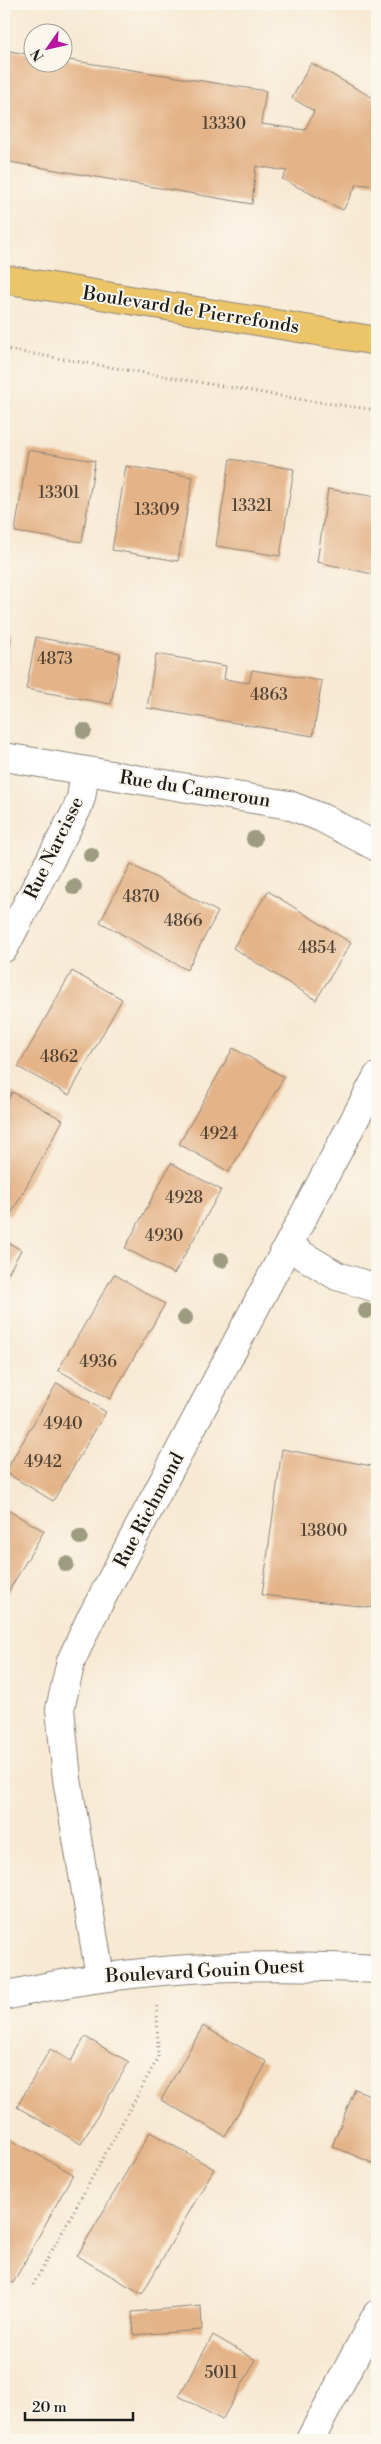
<svg xmlns="http://www.w3.org/2000/svg" width="381" height="2444" font-family="'Libre Bodoni',serif">
	<style>
		.building { fill: #e4b488 }
		.lines { fill: none; stroke-linecap: round; stroke-linejoin: round }
		.minor-casing { stroke: #8a8278; stroke-width: 30 }
		.major-casing { stroke: #8a8278; stroke-width: 30 }
		.path { stroke: #8a8278; stroke-width: 3; stroke-dasharray: 1 4; stroke-linecap: butt }
		.minor { stroke: #fff; stroke-width: 28 }
		.major { stroke: #edc569; stroke-width: 28 }
		.tree { fill: #9d9c80 }
		.labels { text-anchor: middle; dominant-baseline: central; stroke-width: 4; stroke-linejoin: round; paint-order: stroke }
		.number-label { font-size: 16px; fill: #4e4237 }
		.street-label { font-size: 19px; fill: #1c1c1c; stroke: #fbf7ec }
	</style>
	<rect width="100%" height="100%" fill="#fbf7ec"/>
	<filter id="ink" filterUnits="userSpaceOnUse"><feTurbulence type="fractalNoise" baseFrequency=".02" numOctaves="2"/><feDisplacementMap in="SourceGraphic" scale="10" xChannelSelector="R" yChannelSelector="G"/><feConvolveMatrix kernelMatrix="1 2 1 2 8 2 1 2 1" color-interpolation-filters="sRGB"/></filter>
	<filter id="wash" filterUnits="userSpaceOnUse"><feTurbulence type="fractalNoise" baseFrequency=".0096" numOctaves="4" result="noise"/><feDisplacementMap in="SourceGraphic" scale="20" xChannelSelector="R" yChannelSelector="G"/><feGaussianBlur stdDeviation="1.12" result="paint"/><feColorMatrix in="noise" values="0 0 0 0 0 0 0 0 0 0 0 0 0 0 0 0 0 1.4 0 .05"/><feComposite in="paint" operator="in"/></filter>
	<g filter="url(#wash)">
		<rect width="100%" height="100%" fill="#f7e9d3"/>
		<g id="blocks">
			<g class="building">
				<polygon points="4,50 32,55 32,62 62,62 62,59 266,91 261,124 305,130 314,111 292,98 311,63 377,100 377,143 375,148 377,148 377,186 357,184 343,210 282,179 287,171 256,166 252,204 4,161"/>
				<polygon points="28,450 95,461 82,542 15,532"/>
				<polygon points="230,459 294,469 280,556 216,546"/>
				<polygon points="126,466 193,477 178,561 112,550"/>
				<polygon points="328,489 377,497 377,575 317,562"/>
				<polygon points="4,636 11,637 5,677 4,677"/>
				<polygon points="36,637 120,653 111,704 26,689"/>
				<polygon points="156,654 226,666 224,679 249,683 252,670 322,681 313,736 147,708"/>
				<polygon points="131,864 218,912 187,970 100,922"/>
				<polygon points="268,891 351,943 316,1000 233,948"/>
				<polygon points="72,971 122,999 69,1095 18,1067"/>
				<polygon points="233,1048 284,1077 229,1172 179,1144"/>
				<polygon points="12,1092 63,1120 10,1216 4,1212 4,1108"/>
				<polygon points="171,1163 221,1190 174,1274 125,1248"/>
				<polygon points="4,1240 21,1250 4,1281"/>
				<polygon points="114,1274 165,1304 110,1399 58,1370"/>
				<polygon points="57,1383 106,1412 53,1501 5,1472"/>
				<polygon points="282,1449 377,1467 377,1608 262,1595"/>
				<polygon points="4,1508 44,1531 4,1599"/>
				<polygon points="203,2026 267,2062 225,2136 161,2100"/>
				<polygon points="85,2037 129,2062 81,2144 17,2107 50,2049 71,2061"/>
				<polygon points="355,2089 377,2098 377,2165 332,2146"/>
				<polygon points="150,2132 214,2169 142,2294 77,2256"/>
				<polygon points="4,2136 73,2174 13,2283 4,2278"/>
				<polygon points="201,2306 202,2330 134,2335 132,2312"/>
				<polygon points="213,2335 256,2360 222,2420 179,2396"/>
			</g>
		</g>
	</g>
	<g filter="url(#ink)">
		<use href="#blocks" fill-opacity="0" stroke="#8a8278" stroke-width="1"/>
		<g class="lines">
			<defs>
				<g id="minor">
					<polyline points="4,757 289,805 322,818 377,847"/>
					<polyline points="4,948 77,809 81,798 85,772"/>
					<polyline points="289,1247 337,1276 377,1288"/>
					<polyline points="100,1976 67,1779 60,1709 71,1661 89,1622 377,1077"/>
					<path d="M4,1996C127,1967 251,1962 377,1969"/>
					<polyline points="310,2440 377,2314"/>
				</g>
				<polyline id="major" points="4,279 377,341"/>
			</defs>
			<use href="#minor" class="minor-casing"/>
			<use href="#major" class="major-casing"/>
			<g class="path">
				<polyline points="4,349 304,400 377,410"/>
				<polyline points="33,2285 158,2058 157,2005"/>
			</g>
			<use href="#minor" class="minor"/>
			<use href="#major" class="major"/>
		</g>
		<g class="tree">
			<circle cx="84" cy="731" r="8"/>
			<circle cx="254" cy="839" r="8"/>
			<circle cx="91" cy="855" r="8"/>
			<circle cx="74" cy="887" r="8"/>
			<circle cx="221" cy="1260" r="8"/>
			<circle cx="366" cy="1311" r="8"/>
			<circle cx="185" cy="1318" r="8"/>
			<circle cx="80" cy="1537" r="8"/>
			<circle cx="66" cy="1564" r="8"/>
		</g>
	</g>
	<g class="labels">
		<g class="number-label">
			<text x="224" y="124">13330</text>
			<text x="59" y="493">13301</text>
			<text x="252" y="506">13321</text>
			<text x="157" y="510">13309</text>
			<text x="55" y="659">4873</text>
			<text x="269" y="695">4863</text>
			<text x="141" y="897">4870</text>
			<text x="183" y="921">4866</text>
			<text x="317" y="948">4854</text>
			<text x="59" y="1057">4862</text>
			<text x="219" y="1134">4924</text>
			<text x="184" y="1198">4928</text>
			<text x="164" y="1236">4930</text>
			<text x="98" y="1362">4936</text>
			<text x="63" y="1424">4940</text>
			<text x="43" y="1462">4942</text>
			<text x="324" y="1531">13800</text>
			<text x="221" y="2373">5011</text>
		</g>
		<g class="street-label">
			<text transform="translate(191 310) rotate(9)">Boulevard de Pierrefonds</text>
			<text transform="translate(195 789) rotate(9)">Rue du Cameroun</text>
			<text transform="translate(54 848) rotate(-64)">Rue Narcisse</text>
			<text transform="translate(149 1510) rotate(-62)">Rue Richmond</text>
			<text transform="translate(205 1971) rotate(-3)">Boulevard Gouin Ouest</text>
		</g>
	</g>
	<rect width="381" height="2444" fill="none" stroke="#fbf7ec" stroke-width="20"/>
	<g transform="translate(48 48) rotate(236)"><circle r="24" fill="#fbf7ec" stroke="#a29f99"/>
	<path d="M0-4L9 19L0 12L-9 19Z" fill="#b5179e"/>
	<text y="-8" font-size="14" font-weight="bold" text-anchor="middle" fill="#1c1c1c">N</text>
	</g>
	<path d="M25 2412v8h108v-8" fill="none" stroke="#1c1c1c" stroke-width="2.5"/>
	<text x="32" y="2412" font-size="15" fill="#1c1c1c" stroke="#fbf7ec" stroke-width="4" paint-order="stroke">20 m</text>
</svg>
